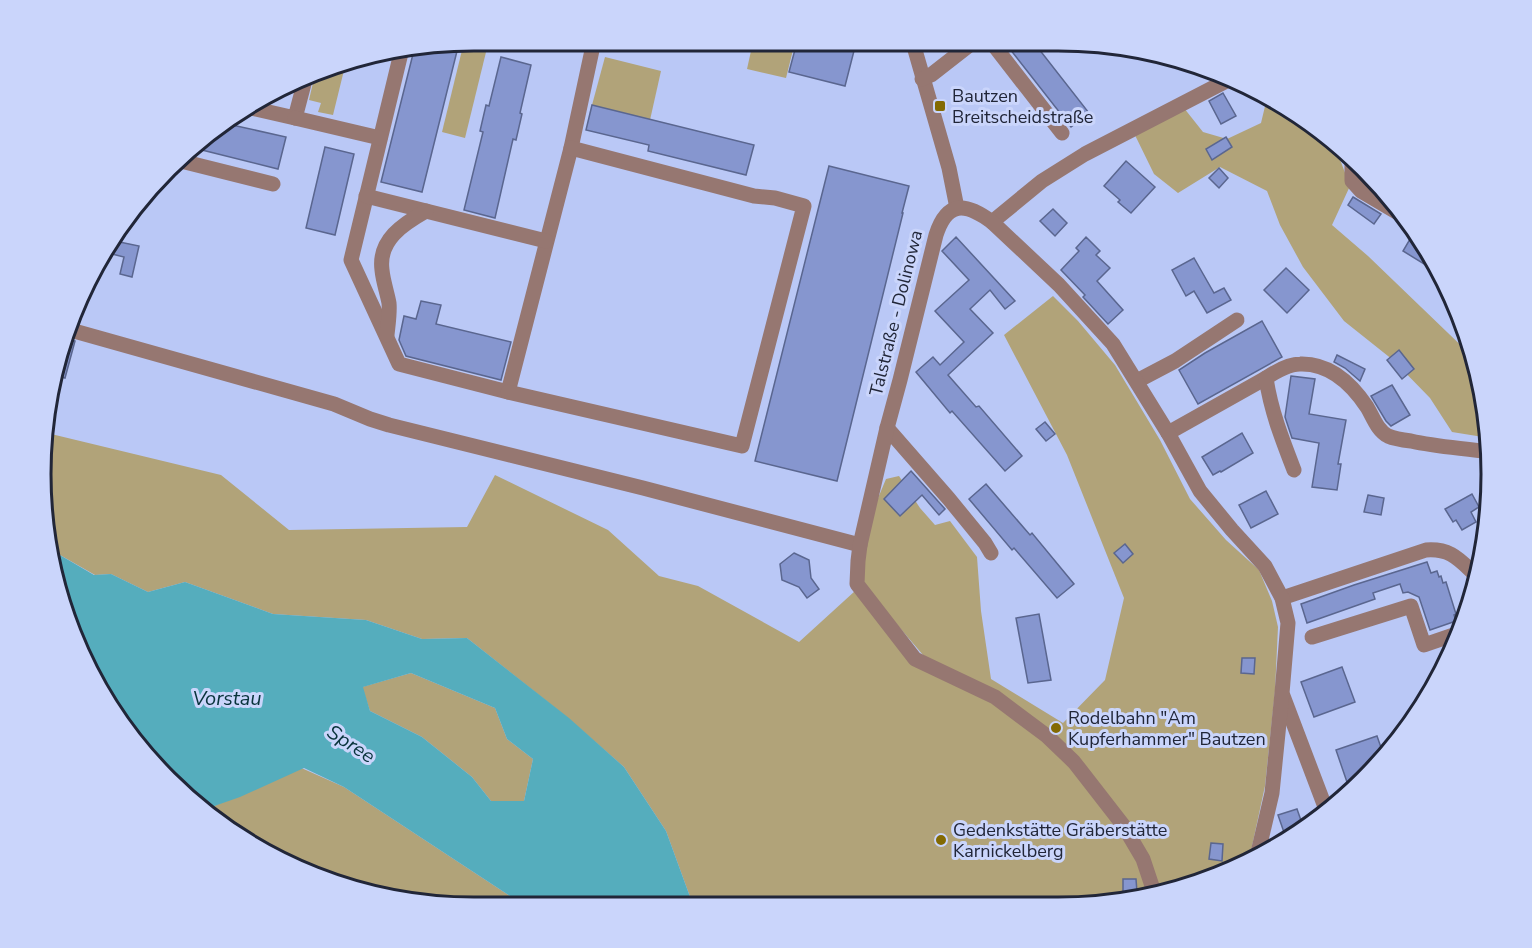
<svg xmlns="http://www.w3.org/2000/svg" width="1532" height="948" font-family="'Nunito Sans',sans-serif">
	<style>
		.green { fill: #b1a379 }
		.water { fill: #55adbd; fill-rule: evenodd }
		.building { fill: #8696cf; stroke: #5a668f; stroke-width: 1.5 }
		.lines { fill: none; stroke-linecap: round; stroke-linejoin: round }
		.minor { stroke: #967771; stroke-width: 15 }
		.poi-dot { fill: #836a03; stroke: #cad5fb; stroke-width: 2 }
		.labels { text-anchor: middle; dominant-baseline: central; stroke-width: 6; stroke-linejoin: round; paint-order: stroke }
		.poi-label { font-size: 18px; fill: #212638; stroke: #cad5fb; text-anchor: start }
		.street-label { font-size: 18px; fill: #212638; stroke: #cad5fb }
		.water-label { font-size: 20px; font-style: italic; fill: #08333b; stroke: #cad5fb }
		.rim { fill: none; stroke: #212638; stroke-width: 3 }
	</style>
	<rect width="100%" height="100%" fill="#bac8f6"/>
	<g class="green">
		<polygon points="464,42 487,48 465,138 442,132"/>
		<polygon points="753,42 795,42 786,78 747,69"/>
		<polygon points="605,57 661,71 650,120 592,105"/>
		<polygon points="346,62 333,115 318,112 321,103 309,100 315,74 335,63"/>
		<polygon points="1267,98 1322,130 1333,141 1350,186 1332,225 1368,256 1474,358 1488,417 1488,432 1483,437 1452,432 1430,398 1393,360 1344,321 1303,267 1280,225 1267,191 1220,167 1178,193 1154,174 1132,129 1180,103 1203,132 1227,139 1261,123"/>
		<polygon points="1053,296 1078,321 1115,365 1160,440 1190,499 1226,540 1259,570 1272,601 1278,627 1275,691 1265,786 1249,860 1171,893 1087,907 693,905 666,831 624,767 568,718 467,638 422,639 366,620 273,614 185,582 148,592 111,574 95,575 53,551 41,474 47,433 221,475 289,530 467,527 495,475 608,530 659,576 698,586 799,642 855,591 911,664 992,702 1077,760 923,655 865,587 861,563 871,515 886,479 899,476 920,508 935,525 950,521 977,557 981,611 991,679 1063,723 1105,680 1124,598 1067,455 1004,335"/>
		<polygon points="411,673 495,708 507,739 533,759 524,801 491,801 472,777 422,737 370,711 362,687"/>
		<polygon points="147,699 344,787 522,904 418,904 308,875 210,818 203,810 239,796 114,715"/>
	</g>
	<path class="water" d="M53,551L94,575L111,574L148,592L185,582L273,614L366,620L422,639L467,638L569,718L624,767L666,831L693,905L522,904L344,787L304,768L240,797L203,810L114,715L63,613ZM411,673L495,708L507,739L533,759L524,801H491L472,777L422,737L370,711L363,687Z"/>
	<g class="building">
		<polygon points="797,42 856,43 845,86 789,72"/>
		<polygon points="459,43 422,192 381,182 414,50"/>
		<polygon points="1006,44 1035,44 1089,113 1071,127"/>
		<polygon points="501,57 531,65 520,113 522,114 516,140 513,139 495,218 464,210 483,132 480,131 486,105 489,106"/>
		<polygon points="1223,93 1236,116 1221,124 1209,101"/>
		<polygon points="592,105 754,145 746,175 648,151 649,145 586,130"/>
		<polygon points="223,123 286,137 278,169 194,148 210,130"/>
		<polygon points="1226,137 1232,147 1212,160 1206,149"/>
		<polygon points="325,147 354,154 335,235 306,228"/>
		<polygon points="1126,161 1155,187 1131,213 1118,202 1120,200 1104,186"/>
		<polygon points="829,166 909,186 902,213 903,213 837,481 755,461"/>
		<polygon points="1219,168 1228,178 1219,188 1209,178"/>
		<polygon points="1353,197 1381,214 1374,224 1348,205"/>
		<polygon points="1053,209 1067,223 1055,236 1040,221"/>
		<polygon points="1413,234 1420,238 1433,257 1442,275 1403,251"/>
		<polygon points="956,237 1015,301 1005,309 990,290 970,309 993,333 948,375 976,407 979,406 1022,456 1005,471 952,411 950,413 916,372 933,357 940,365 964,342 935,311 969,280 942,251"/>
		<polygon points="1086,237 1100,251 1096,255 1110,268 1097,281 1123,310 1108,324 1083,297 1085,295 1061,270 1079,251 1076,248"/>
		<polygon points="110,240 139,246 132,277 120,274 124,257 104,252"/>
		<polygon points="1194,258 1214,293 1224,288 1231,300 1207,313 1194,291 1186,296 1172,270"/>
		<polygon points="1286,268 1309,290 1287,313 1264,290"/>
		<polygon points="421,301 441,305 436,324 511,342 501,380 406,356 399,340 404,316 416,319"/>
		<polygon points="1262,321 1282,357 1198,404 1179,370 1205,353"/>
		<polygon points="63,338 75,341 65,378 57,376"/>
		<polygon points="1399,350 1414,369 1402,379 1387,360"/>
		<polygon points="1337,355 1365,369 1360,381 1345,368 1334,362"/>
		<polygon points="1291,376 1315,379 1309,414 1346,420 1338,464 1341,464 1337,490 1312,487 1319,443 1292,438 1285,417"/>
		<polygon points="1392,385 1410,415 1391,426 1386,421 1371,396"/>
		<polygon points="1045,422 1055,434 1046,441 1036,429"/>
		<polygon points="1242,433 1253,453 1221,472 1220,471 1213,475 1202,457"/>
		<polygon points="911,471 945,509 939,515 922,495 900,516 884,499"/>
		<polygon points="986,484 1030,535 1032,533 1074,584 1057,598 1014,548 1012,550 969,499"/>
		<polygon points="1266,491 1278,514 1251,528 1239,505"/>
		<polygon points="1472,494 1479,507 1471,512 1476,522 1462,530 1456,520 1453,522 1445,509"/>
		<polygon points="1368,495 1384,498 1381,515 1364,512"/>
		<polygon points="1125,544 1133,554 1123,563 1114,553"/>
		<polygon points="794,553 809,560 811,578 819,589 807,598 799,587 782,580 780,564"/>
		<polygon points="1427,562 1431,573 1437,571 1439,577 1441,576 1443,583 1446,582 1456,614 1454,615 1456,621 1430,630 1419,597 1408,592 1403,593 1400,584 1373,593 1375,599 1307,623 1301,604 1354,585"/>
		<polygon points="1039,614 1051,680 1028,683 1016,618"/>
		<polygon points="1242,658 1255,658 1254,674 1241,673"/>
		<polygon points="1342,667 1355,702 1314,717 1301,682"/>
		<polygon points="1377,736 1384,756 1362,780 1348,785 1336,750"/>
		<polygon points="1297,809 1304,829 1287,841 1278,815"/>
		<polygon points="1211,843 1223,844 1222,861 1209,859"/>
		<polygon points="1123,879 1136,879 1137,892 1123,893"/>
	</g>
	<g class="lines">
		<g class="minor">
			<polyline points="913,43 949,168 957,208"/>
			<polyline points="992,43 1062,133"/>
			<polyline points="401,53 351,260 399,364 508,392 571,148 594,41"/>
			<polyline points="922,79 931,75 972,43"/>
			<polyline points="251,108 295,118 305,80"/>
			<polyline points="295,118 380,138"/>
			<polyline points="1352,158 1352,181 1361,191 1405,217"/>
			<polyline points="181,161 273,184"/>
			<polyline points="366,196 546,241"/>
			<polyline points="992,222 1042,181 1085,154 1232,78"/>
			<polyline points="67,329 334,404 370,419 389,425 643,488 860,545"/>
			<path d="M387,335C388,325 390,313 389,303C387,292 383,281 382,270C378,240 403,224 426,211"/>
			<polyline points="1137,381 1175,361 1237,320"/>
			<polyline points="508,392 742,446 804,206 775,198 754,196 571,148"/>
			<polyline points="887,428 949,499 985,543 991,553"/>
			<polyline points="1168,433 1266,378"/>
			<path d="M1294,470C1282,439 1271,411 1266,378C1275,372 1289,364 1300,364C1330,363 1351,383 1367,407C1373,417 1377,430 1388,436C1395,439 1403,440 1411,441C1437,447 1463,448 1489,452"/>
			<path d="M1282,598L1426,550C1452,548 1460,561 1478,577"/>
			<polyline points="1312,637 1411,606 1424,645 1459,633"/>
			<polyline points="1283,696 1327,812"/>
			<path d="M1153,895L1152,886L1143,859L1123,825L1074,762L1047,736L995,697L915,659L857,584L858,561L860,545L887,428L900,380L936,235C947,201 965,202 992,222L1059,285L1113,344L1168,433L1200,491L1232,530L1265,566L1282,598L1288,623L1282,693L1272,793L1257,857"/>
		</g>
	</g>
	<g class="poi-dot">
		<rect x="934" y="100" width="12" height="12" rx="3"/>
		<circle cx="1056" cy="728" r="6"/>
		<circle cx="941" cy="840" r="6"/>
	</g>
	<g class="labels">
		<g class="poi-label">
			<text x="952" y="96">Bautzen<tspan x="952" dy="21">Breitscheidstraße</tspan></text>
			<text x="1068" y="718">Rodelbahn "Am<tspan x="1068" dy="21">Kupferhammer" Bautzen</tspan></text>
			<text x="953" y="830">Gedenkstätte Gräberstätte<tspan x="953" dy="21">Karnickelberg</tspan></text>
		</g>
		<g class="street-label">
			<text transform="translate(896 313) rotate(-76)">Talstraße - Dolinowa</text>
		</g>
		<g class="water-label">
			<text x="227" y="698">Vorstau</text>
			<text transform="translate(351 744) rotate(33)">Spree</text>
		</g>
	</g>
	<path d="M0 0H1532V948H0ZM474 51H1058A423 423 0 0 1 1481 474V474A423 423 0 0 1 1058 897H474A423 423 0 0 1 51 474V474A423 423 0 0 1 474 51Z" fill="#cad5fb" fill-rule="evenodd"/>
	<path class="rim" d="M474 51H1058A423 423 0 0 1 1481 474V474A423 423 0 0 1 1058 897H474A423 423 0 0 1 51 474V474A423 423 0 0 1 474 51Z"/>
</svg>
